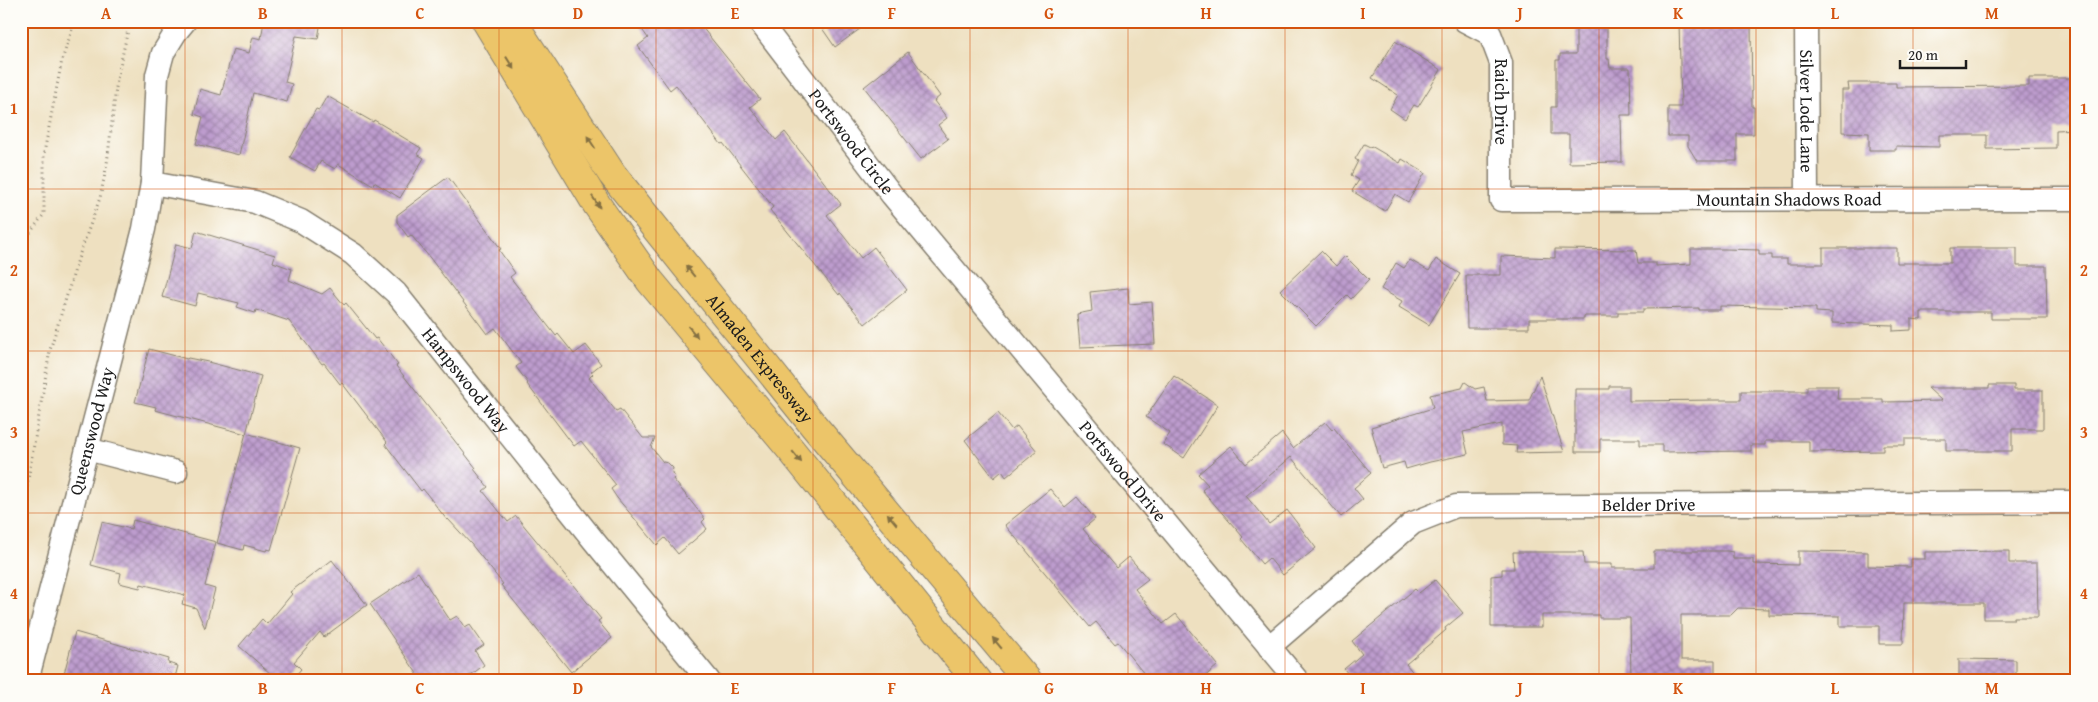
<svg xmlns="http://www.w3.org/2000/svg" width="2098" height="702" font-family="'Gentium Book Plus',serif">
<defs>
<pattern id="building-cross-hatch" width="8" height="8" patternUnits="userSpaceOnUse" patternTransform="scale(1.25)"><rect width="8" height="8" fill="#bd9cce"/><path d="M0 0l8 8M0 8l8-8" fill="none" stroke="#997ea6"/></pattern>
</defs>
<rect width="100%" height="100%" fill="#fdfcf7"/>
<filter id="ink" filterUnits="userSpaceOnUse"><feTurbulence type="fractalNoise" baseFrequency=".02" numOctaves="2"/><feDisplacementMap in="SourceGraphic" scale="10" xChannelSelector="R" yChannelSelector="G"/><feConvolveMatrix kernelMatrix="1 2 1 2 8 2 1 2 1" color-interpolation-filters="sRGB"/></filter>
<filter id="wash" filterUnits="userSpaceOnUse"><feTurbulence type="fractalNoise" baseFrequency=".0096" numOctaves="4" result="noise"/><feDisplacementMap in="SourceGraphic" scale="20" xChannelSelector="R" yChannelSelector="G"/><feGaussianBlur stdDeviation="1.12" result="paint"/><feColorMatrix in="noise" values="0 0 0 0 0 0 0 0 0 0 0 0 0 0 0 0 0 1.4 0 .05"/><feComposite in="paint" operator="in"/></filter>
<g filter="url(#wash)">
<rect width="100%" height="100%" fill="#eee0c0"/>
<g id="blocks">
<path fill="url(#building-cross-hatch)" d="M 264,21 L 321,21 L 318,39 L 296,36 L 285,82 L 292,84 L 287,102 L 253,93 L 239,155 L 196,144 L 203,117 L 194,114 L 200,89 L 221,95 L 233,49 L 249,53 L 253,37 L 261,39 Z
M 636,21 L 697,21 L 760,99 L 750,107 L 776,140 L 785,132 L 841,204 L 827,215 L 861,258 L 874,247 L 907,290 L 865,324 L 840,293 L 839,295 L 770,210 L 773,207 L 723,143 L 721,144 L 676,85 L 670,90 L 638,46 L 648,38 Z
M 817,21 L 871,21 L 835,47 Z
M 1576,21 L 1607,21 L 1607,59 L 1609,59 L 1610,68 L 1630,68 L 1631,115 L 1621,115 L 1622,162 L 1569,163 L 1569,134 L 1551,134 L 1551,107 L 1556,107 L 1556,60 L 1560,60 L 1560,54 L 1576,54 Z
M 1679,21 L 1751,21 L 1752,107 L 1754,107 L 1754,134 L 1737,134 L 1737,161 L 1697,161 L 1688,146 L 1688,136 L 1668,136 L 1668,107 L 1681,107 Z
M 1395,41 L 1441,70 L 1418,107 L 1414,105 L 1405,119 L 1390,109 L 1398,95 L 1372,78 Z
M 908,52 L 940,96 L 934,101 L 947,118 L 938,125 L 948,139 L 921,159 L 864,87 Z
M 2029,78 L 2077,78 L 2077,129 L 2056,130 L 2056,148 L 1987,149 L 1987,135 L 1939,135 L 1939,147 L 1896,146 L 1896,150 L 1869,150 L 1869,133 L 1842,132 L 1842,90 L 1849,90 L 1848,83 L 1896,83 L 1896,87 L 2029,86 Z
M 327,96 L 373,122 L 374,120 L 421,148 L 417,154 L 424,158 L 400,198 L 374,182 L 373,185 L 338,164 L 335,169 L 321,161 L 315,171 L 290,157 L 316,109 L 319,110 Z
M 1364,144 L 1370,147 L 1371,146 L 1400,163 L 1402,159 L 1425,173 L 1408,202 L 1395,194 L 1385,211 L 1352,191 L 1359,180 L 1351,175 L 1358,161 L 1355,159 Z
M 448,177 L 501,249 L 499,250 L 515,273 L 510,277 L 556,336 L 558,334 L 574,354 L 586,345 L 601,364 L 591,372 L 593,374 L 589,378 L 616,411 L 620,409 L 643,438 L 655,438 L 651,447 L 663,462 L 668,463 L 673,468 L 672,473 L 675,477 L 673,479 L 705,519 L 702,522 L 707,529 L 678,554 L 665,538 L 657,545 L 617,498 L 611,489 L 616,485 L 581,441 L 574,446 L 527,384 L 528,383 L 516,367 L 521,363 L 495,328 L 487,334 L 430,258 L 411,235 L 408,237 L 397,222 L 397,215 Z
M 196,231 L 275,255 L 273,262 L 292,269 L 289,280 L 322,294 L 330,288 L 344,305 L 346,303 L 375,339 L 377,338 L 398,365 L 396,366 L 476,468 L 474,469 L 488,487 L 483,491 L 508,522 L 516,516 L 601,619 L 598,621 L 612,638 L 571,672 L 501,585 L 503,584 L 471,544 L 448,519 L 447,520 L 423,489 L 421,491 L 385,444 L 387,442 L 342,383 L 340,384 L 324,363 L 322,364 L 289,321 L 256,310 L 255,313 L 237,307 L 239,303 L 198,293 L 195,306 L 162,297 L 176,244 L 192,248 Z
M 1823,248 L 1897,248 L 1897,263 L 1950,263 L 1950,248 L 2017,248 L 2017,266 L 2046,266 L 2047,319 L 1991,319 L 1991,312 L 1921,312 L 1921,320 L 1911,319 L 1911,330 L 1893,331 L 1893,325 L 1832,323 L 1832,313 L 1816,312 L 1816,308 L 1720,306 L 1720,310 L 1699,310 L 1699,308 L 1643,309 L 1643,312 L 1618,312 L 1618,316 L 1584,316 L 1584,319 L 1529,319 L 1529,328 L 1467,328 L 1466,275 L 1501,275 L 1501,256 L 1555,258 L 1555,249 L 1636,250 L 1638,263 L 1656,263 L 1656,266 L 1691,264 L 1691,249 L 1725,249 L 1759,250 L 1759,255 L 1772,255 L 1772,259 L 1787,259 L 1787,264 L 1823,264 Z
M 1321,251 L 1336,266 L 1345,256 L 1369,280 L 1351,299 L 1347,295 L 1316,326 L 1280,290 Z
M 1436,259 L 1460,274 L 1429,325 L 1399,307 L 1402,301 L 1381,289 L 1396,263 L 1404,268 L 1410,260 L 1429,271 Z
M 1128,288 L 1129,304 L 1152,302 L 1155,344 L 1080,347 L 1077,314 L 1092,311 L 1090,292 Z
M 149,349 L 187,359 L 188,358 L 208,362 L 261,376 L 246,434 L 155,410 L 156,407 L 135,402 Z
M 1174,376 L 1218,405 L 1184,458 L 1163,444 L 1170,433 L 1146,417 Z
M 1540,376 L 1564,452 L 1516,453 L 1517,446 L 1502,445 L 1502,424 L 1463,432 L 1468,454 L 1430,462 L 1406,469 L 1404,462 L 1382,468 L 1371,427 L 1433,408 L 1430,395 L 1462,388 L 1465,382 L 1475,389 L 1484,387 L 1487,401 L 1529,400 Z
M 1989,385 L 2014,385 L 2014,390 L 2043,390 L 2043,429 L 2012,429 L 2012,451 L 1946,451 L 1946,439 L 1905,439 L 1905,445 L 1883,445 L 1883,451 L 1809,452 L 1809,441 L 1765,441 L 1765,445 L 1751,445 L 1751,451 L 1662,452 L 1662,445 L 1640,445 L 1640,439 L 1600,439 L 1600,452 L 1575,452 L 1575,389 L 1609,389 L 1609,386 L 1629,386 L 1629,401 L 1717,400 L 1741,400 L 1741,391 L 1807,391 L 1807,386 L 1838,386 L 1837,399 L 1883,399 L 1883,402 L 1942,401 L 1928,388 L 1989,388 Z
M 998,413 L 1012,430 L 1017,426 L 1037,451 L 1006,477 L 1002,471 L 994,478 L 965,440 Z
M 1325,422 L 1332,430 L 1334,428 L 1371,473 L 1354,488 L 1363,499 L 1341,517 L 1291,457 L 1246,496 L 1269,524 L 1287,510 L 1316,548 L 1283,575 L 1269,558 L 1262,564 L 1241,539 L 1243,537 L 1202,490 L 1208,485 L 1198,474 L 1231,446 L 1246,464 L 1282,433 L 1293,448 Z
M 246,433 L 300,448 L 271,550 L 267,549 L 266,551 L 244,545 L 243,550 L 217,543 Z
M 1050,489 L 1065,507 L 1077,497 L 1095,519 L 1083,529 L 1116,568 L 1129,557 L 1148,579 L 1135,589 L 1163,624 L 1176,614 L 1218,665 L 1200,681 L 1150,681 L 1118,642 L 1115,644 L 1096,622 L 1090,627 L 1005,525 Z
M 133,520 L 216,542 L 205,586 L 215,589 L 205,628 L 196,608 L 182,604 L 185,595 L 141,584 L 140,588 L 119,583 L 121,573 L 91,565 L 102,522 L 131,529 Z
M 1654,551 L 1727,551 L 1733,552 L 1733,559 L 1753,559 L 1753,564 L 1798,565 L 1798,551 L 1868,552 L 1868,566 L 1911,567 L 1911,559 L 1925,559 L 1925,552 L 2009,551 L 2009,563 L 2037,563 L 2038,617 L 2014,617 L 2014,619 L 1984,619 L 1984,603 L 1904,603 L 1903,644 L 1879,644 L 1879,626 L 1840,626 L 1840,616 L 1769,615 L 1769,609 L 1738,608 L 1731,615 L 1681,615 L 1681,660 L 1715,660 L 1715,681 L 1631,681 L 1630,618 L 1599,618 L 1599,615 L 1542,615 L 1542,627 L 1491,627 L 1491,576 L 1502,575 L 1502,569 L 1514,569 L 1513,552 L 1583,552 L 1584,564 L 1612,564 L 1612,568 L 1654,568 Z
M 332,560 L 367,605 L 324,637 L 320,632 L 294,662 L 301,669 L 291,681 L 279,681 L 239,646 L 262,619 L 267,624 L 292,594 L 290,592 Z
M 418,572 L 450,620 L 457,616 L 465,628 L 470,625 L 484,645 L 475,651 L 484,665 L 463,681 L 422,681 L 370,604 Z
M 1435,580 L 1463,613 L 1445,628 L 1446,630 L 1406,664 L 1420,681 L 1354,681 L 1344,669 L 1362,654 L 1352,641 L 1415,589 L 1419,593 Z
M 75,632 L 169,659 L 168,663 L 178,666 L 174,681 L 62,681 Z
M 1959,659 L 2016,660 L 2016,681 L 1959,681 Z"/>
</g>
</g>
<g filter="url(#ink)">
<use href="#blocks" fill-opacity="0" stroke="#857e6e" stroke-width="1"/>
<g fill="none" stroke-linecap="round" stroke-linejoin="round">
<defs>
<g id="minor">
<path id="s1" d="M 759,21 L 892,195 L 1298,681"/>
<path id="s2" d="M 1465,21 L 1490,34 L 1501,63 L 1501,200 L 2077,199"/>
<path id="s3" d="M 1806,21 L 1807,200"/>
<path id="s4" d="M 152,183 L 255,202 L 301,221 L 353,254 L 396,293 L 594,541 L 709,681"/>
<path d="M 87,449 L 176,472"/>
<path id="s5" d="M 1269,647 L 1413,523 L 1456,506 L 2077,502"/>
<path id="s6" d="M 27,681 L 144,229 L 152,183 L 157,75 L 163,53 L 176,32 L 185,21"/>
</g>
<g id="primary">
<path d="M 486,21 L 597,205 L 650,281 L 791,450 L 977,681"/>
<path id="s7" d="M 512,21 L 612,174 L 814,426 L 1028,681"/>
</g>
</defs>
<use href="#minor" stroke="#857e6e" stroke-width="25"/>
<use href="#primary" stroke="#857e6e" stroke-width="30"/>
<path stroke="#857e6e" stroke-width="3" stroke-dasharray="1 4" stroke-linecap="butt" d="M 21,245 L 44,214 L 44,153 L 62,60 L 75,21
M 21,521 L 50,350 L 79,256 L 100,198 L 107,164 L 117,79 L 130,21"/>
<use href="#minor" stroke="#fff" stroke-width="22"/>
<use href="#primary" stroke="#ecc569" stroke-width="28"/>
</g>
<defs><path id="oneway-solid" d="M-6-.8H1V-3.2L6.5 0L1 3.2V.8H-6Z" transform="scale(1.25)"/></defs>
<g fill="#847042">
<use href="#oneway-solid" transform="translate(510 63) rotate(58)"/>
<use href="#oneway-solid" transform="translate(591 142) rotate(-123)"/>
<use href="#oneway-solid" transform="translate(596 202) rotate(57)"/>
<use href="#oneway-solid" transform="translate(690 271) rotate(-129)"/>
<use href="#oneway-solid" transform="translate(693 332) rotate(50)"/>
<use href="#oneway-solid" transform="translate(797 457) rotate(51)"/>
<use href="#oneway-solid" transform="translate(892 519) rotate(-130)"/>
<use href="#oneway-solid" transform="translate(997 643) rotate(-130)"/>
</g>
</g>
<path fill="none" stroke="#d4530e" stroke-width="1" stroke-opacity="0.55" d="M 185,21 L 185,681M 342,21 L 342,681M 499,21 L 499,681M 656,21 L 656,681M 813,21 L 813,681M 970,21 L 970,681M 1128,21 L 1128,681M 1285,21 L 1285,681M 1442,21 L 1442,681M 1599,21 L 1599,681M 1756,21 L 1756,681M 1913,21 L 1913,681M 21,189 L 2077,189M 21,351 L 2077,351M 21,513 L 2077,513"/>
<g text-anchor="middle" stroke-width="5" stroke-linejoin="round" paint-order="stroke">
<g font-size="18" fill="#1c1c1c" stroke="#fdfcf7">
<text dy="6" stroke="none"><textPath href="#s2" startOffset="98">Raich Drive</textPath></text>
<text dy="6" stroke="none"><textPath href="#s3" startOffset="90">Silver Lode Lane</textPath></text>
<text dy="6" stroke="none"><textPath href="#s1" startOffset="152">Portswood Circle</textPath></text>
<text dy="6" stroke="none"><textPath href="#s2" startOffset="484">Mountain Shadows Road</textPath></text>
<text dy="6" stroke="none"><textPath href="#s7" startOffset="419">Almaden Expressway</textPath></text>
<text dy="6" stroke="none"><textPath href="#s4" startOffset="386">Hampswood Way</textPath></text>
<text dy="6" stroke="none"><textPath href="#s6" startOffset="258">Queenswood Way</textPath></text>
<text dy="6" stroke="none"><textPath href="#s1" startOffset="579">Portswood Drive</textPath></text>
<text dy="6" stroke="none"><textPath href="#s5" startOffset="429">Belder Drive</textPath></text>
</g>
</g>
<rect width="2098" height="702" fill="none" stroke="#fdfcf7" stroke-width="55"/>
<path d="M1900 60v8h66v-8" fill="none" stroke="#1c1c1c" stroke-width="2.5"/>
<text x="1908" y="60" font-size="15" fill="#1c1c1c" stroke="#fdfcf7" stroke-width="4" paint-order="stroke">20 m</text>
<rect x="28" y="28" width="2042" height="646" fill="none" stroke="#d4530e" stroke-width="2"/>
<g font-size="16" text-anchor="middle" font-weight="bold" fill="#d4530e">
<text x="106" y="19">A</text>
<text x="263" y="19">B</text>
<text x="420" y="19">C</text>
<text x="578" y="19">D</text>
<text x="735" y="19">E</text>
<text x="892" y="19">F</text>
<text x="1049" y="19">G</text>
<text x="1206" y="19">H</text>
<text x="1363" y="19">I</text>
<text x="1520" y="19">J</text>
<text x="1678" y="19">K</text>
<text x="1835" y="19">L</text>
<text x="1992" y="19">M</text>
<text x="14" y="114">1</text>
<text x="2084" y="114">1</text>
<text x="14" y="276">2</text>
<text x="2084" y="276">2</text>
<text x="14" y="438">3</text>
<text x="2084" y="438">3</text>
<text x="14" y="599">4</text>
<text x="2084" y="599">4</text>
<text x="106" y="694">A</text>
<text x="263" y="694">B</text>
<text x="420" y="694">C</text>
<text x="578" y="694">D</text>
<text x="735" y="694">E</text>
<text x="892" y="694">F</text>
<text x="1049" y="694">G</text>
<text x="1206" y="694">H</text>
<text x="1363" y="694">I</text>
<text x="1520" y="694">J</text>
<text x="1678" y="694">K</text>
<text x="1835" y="694">L</text>
<text x="1992" y="694">M</text>
</g>
</svg>
